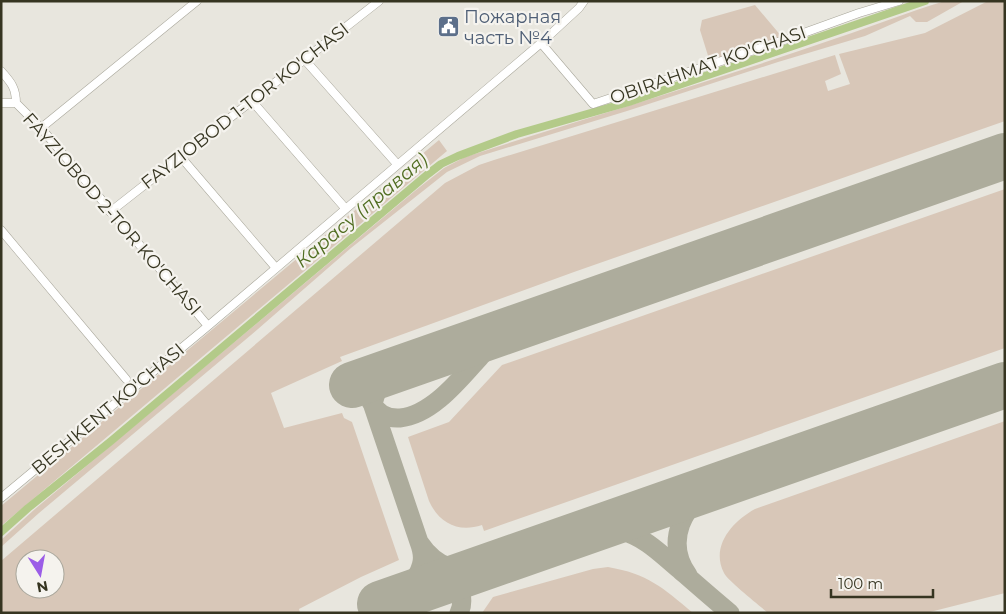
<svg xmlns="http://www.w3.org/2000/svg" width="1006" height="614" font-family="Montserrat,sans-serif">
<rect width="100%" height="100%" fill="#e8e6de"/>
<path fill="#d8c7b8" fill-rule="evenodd" d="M 945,1 L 964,1 L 927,22 L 916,22 L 910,16 L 865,36 L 778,62 L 627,111 L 480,156 L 447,172 L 351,248 L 251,335 L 39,513 L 1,547 L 1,540 L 35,509 L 416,190 L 444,168 L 465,157 C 589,117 714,81 837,38 C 873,26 908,12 945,1 Z
M 988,1 L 1005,1 L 1005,121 L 574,272 L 340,357 L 342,361 L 271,393 L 284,428 L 342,413 L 344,418 L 352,422 L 399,560 L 361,577 L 299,609 L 300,613 L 1,613 L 1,561 L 445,183 L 479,165 L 494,160 L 835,55 L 841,74 L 825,81 L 828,91 L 850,84 L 839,54 L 925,33 ZM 25,559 L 55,559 L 55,589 L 25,589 Z
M 755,5 L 782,37 L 710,62 L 700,30 L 702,20 Z
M 439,140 L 447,151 L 1,526 L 1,506 Z
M 1005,189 L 1005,348 L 484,531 L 482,525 C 458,533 439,523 429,501 L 408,437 L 449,422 L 502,365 Z
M 1005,421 L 1005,593 L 926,613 L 768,613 C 759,605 728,581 724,573 C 710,546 733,521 755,509 Z
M 608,567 C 648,574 662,587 693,613 L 482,613 L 493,597 L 593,569 Z"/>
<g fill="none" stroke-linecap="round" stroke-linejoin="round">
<path stroke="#b3ca89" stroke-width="8" d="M 1,532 L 28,508 L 111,441 L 428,174 L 441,164 L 458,156 L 517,134 L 629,102 L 925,1"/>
<path stroke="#adac9c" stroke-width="19" d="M 380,366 L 393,361 L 419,361
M 395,370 C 383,379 375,390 373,406 L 419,542 C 422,550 424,558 421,566 C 417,583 397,593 401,613
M 371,402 C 377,413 387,419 400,418 C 432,415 460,379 480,357 C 486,350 492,342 499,337 C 503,333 507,331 512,329
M 580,534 C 594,530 608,527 622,531 C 645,537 662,555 680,570 C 696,584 713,599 730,613
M 419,542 C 438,570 459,574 491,565
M 444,565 C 456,576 467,597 459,613
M 688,575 C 664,541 683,504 716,486"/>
<path stroke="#adac9c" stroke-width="46" d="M 352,385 L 1005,156
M 380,604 L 1005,385"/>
<defs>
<path id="minor" d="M 541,43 L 593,104 L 787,39 L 859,13 L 899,1
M 304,59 L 397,164
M 1,71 C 11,82 16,88 16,103
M 251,100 L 345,208
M 1,103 L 16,103
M 16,103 L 41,128 L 208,326
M 41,128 L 197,1
M 180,156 L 276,268
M 110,212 L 379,1
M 1,230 L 126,379
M 1,498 L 208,326 L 541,43 L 579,8 L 584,1"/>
</defs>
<use href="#minor" stroke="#a8a69a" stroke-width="9"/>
<use href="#minor" stroke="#fff" stroke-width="8"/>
</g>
<defs>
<symbol id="civic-square" viewBox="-11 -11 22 22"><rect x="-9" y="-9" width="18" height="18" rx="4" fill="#5c6f8a" stroke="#f5f3ee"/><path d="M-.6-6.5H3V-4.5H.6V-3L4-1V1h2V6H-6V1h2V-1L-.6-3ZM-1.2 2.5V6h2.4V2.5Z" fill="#fff"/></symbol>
</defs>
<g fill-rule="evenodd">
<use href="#civic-square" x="436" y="14" width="25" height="25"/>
</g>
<g text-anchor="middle" stroke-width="4.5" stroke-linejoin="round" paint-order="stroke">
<g font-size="18" fill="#4e5e75" stroke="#f5f3ee" text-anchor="start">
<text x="464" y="23">Пожарная<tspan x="464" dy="21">часть №4</tspan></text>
</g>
<g font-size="18" fill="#363521" stroke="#f5f3ee">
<text transform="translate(708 65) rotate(-19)" y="6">OBIRAHMAT KO'CHASI</text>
<text transform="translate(245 106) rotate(-38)" y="6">FAYZIOBOD 1-TOR KO'CHASI</text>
<text transform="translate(112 214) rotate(49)" y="6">FAYZIOBOD 2-TOR KO'CHASI</text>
<text transform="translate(108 409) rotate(-40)" y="6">BESHKENT KO'CHASI</text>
</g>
<g font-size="19" font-style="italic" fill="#506d20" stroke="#f5f3ee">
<text transform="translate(361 210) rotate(-40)" y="7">Карасу (правая)</text>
</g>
</g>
<rect width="1006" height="614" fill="none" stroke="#363521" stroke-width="5"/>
<g transform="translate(40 574) rotate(169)"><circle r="24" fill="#f5f3ee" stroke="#a9a79c"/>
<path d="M0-4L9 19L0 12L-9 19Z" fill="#9b5de7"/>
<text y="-8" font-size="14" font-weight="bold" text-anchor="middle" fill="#363521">N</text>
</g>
<path d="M831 589v8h102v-8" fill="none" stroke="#363521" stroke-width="2.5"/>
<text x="838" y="589" font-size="15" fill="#363521" stroke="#f5f3ee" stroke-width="4" paint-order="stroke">100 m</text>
</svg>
